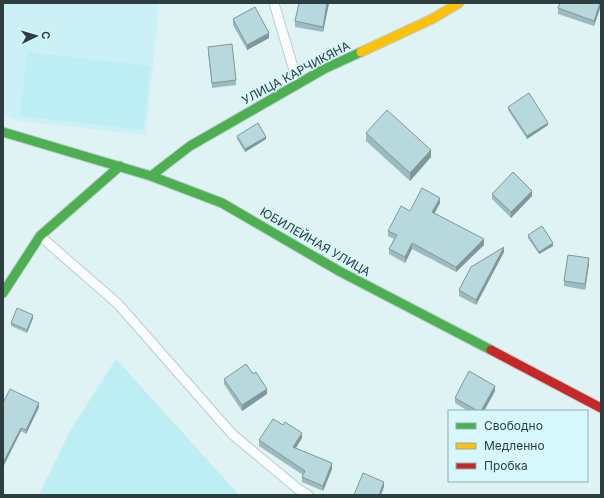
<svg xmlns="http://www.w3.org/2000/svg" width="604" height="498" font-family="Inter,sans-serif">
<rect width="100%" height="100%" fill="#dff2f4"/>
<path fill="#cbf1f7" d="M 3,3 L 159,3 L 146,135 L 20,121 L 3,115 Z"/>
<path fill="#bceef4" d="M 27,52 L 151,66 L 143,130 L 20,116 Z
M 116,359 L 239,495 L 39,495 L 70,431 Z"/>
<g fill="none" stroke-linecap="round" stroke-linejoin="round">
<defs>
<path id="lane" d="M 274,3 L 298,84
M 40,236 L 118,304 L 232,434 L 298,489 L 308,495"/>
<path id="fast" d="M 3,132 L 151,176 L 222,203 L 339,271 L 491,350
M 151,176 L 190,146 L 324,69 L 361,52
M 3,293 L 40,236 L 120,166"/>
<path id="slow" d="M 361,52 L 432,19 L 459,3"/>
<path id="jam" d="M 491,350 L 601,408"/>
</defs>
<use href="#lane" stroke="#bcccce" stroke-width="11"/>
<use href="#fast" stroke="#bcccce" stroke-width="11"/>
<use href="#slow" stroke="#bcccce" stroke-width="11"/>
<use href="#jam" stroke="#bcccce" stroke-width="11"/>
<use href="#lane" stroke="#fafdfd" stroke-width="9"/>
<use href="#fast" stroke="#4caf50" stroke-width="9"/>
<use href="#slow" stroke="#ffc107" stroke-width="9"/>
<use href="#jam" stroke="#c62828" stroke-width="9"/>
</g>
<path fill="#9dbbbe" d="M 299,3 L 329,3 L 323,32 L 295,27 L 295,21 Z
M 373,3 L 397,3 L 374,4 Z
M 601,3 L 594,26 L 558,14 L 558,8 Z
M 233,19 L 269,38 L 247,50 L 233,25 Z
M 208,47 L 236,80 L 236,85 L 212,88 L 208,52 Z
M 508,107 L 548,125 L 527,139 L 508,110 Z
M 366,133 L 431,157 L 410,181 L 366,141 Z
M 237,136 L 266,139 L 245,152 L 237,139 Z
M 492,194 L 532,196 L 511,218 L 492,199 Z
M 440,203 L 435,213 L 484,245 L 456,272 L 412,249 L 405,263 L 389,254 L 389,249 L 394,239 L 388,236 L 388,231 L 410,211 Z
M 528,235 L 553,246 L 539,254 L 528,238 Z
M 504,252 L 476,305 L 459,296 L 459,290 Z
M 589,264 L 585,290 L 564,286 L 564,281 Z
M 33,318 L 27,333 L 11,326 L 11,323 Z
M 224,379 L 267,394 L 242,411 L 224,384 Z
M 495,391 L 484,411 L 468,411 L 455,403 L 455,398 Z
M 3,403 L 39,407 L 26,434 L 21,431 L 4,465 L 3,464 Z
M 302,438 L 296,448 L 332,469 L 323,491 L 302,482 L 302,477 L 303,475 L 259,446 L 259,440 Z"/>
<path fill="#80989b" d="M 327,3 L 329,3 L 323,32 L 323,27 Z
M 600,3 L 601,3 L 601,6 L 594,26 L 594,21 Z
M 269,33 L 269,38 L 247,50 L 247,45 Z
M 548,123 L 548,125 L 527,139 L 527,136 Z
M 266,137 L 266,139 L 245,152 L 245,149 Z
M 431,150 L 431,157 L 410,181 L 410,173 Z
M 532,191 L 532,196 L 511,218 L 511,212 Z
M 440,198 L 440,203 L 432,217 L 432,212 Z
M 484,239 L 484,245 L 456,272 L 456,267 Z
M 412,243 L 412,249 L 405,263 L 405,257 Z
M 553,243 L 553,246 L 539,254 L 539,252 Z
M 504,247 L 504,252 L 476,305 L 476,300 Z
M 589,258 L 589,264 L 585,290 L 585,284 Z
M 33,315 L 33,318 L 27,333 L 27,330 Z
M 495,386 L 495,391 L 484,411 L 481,411 Z
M 267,389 L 267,394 L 242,411 L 242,405 Z
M 39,403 L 39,407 L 26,434 L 26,430 Z
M 21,428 L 21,431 L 4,465 L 4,461 Z
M 302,433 L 302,438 L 293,452 L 293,447 Z
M 332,463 L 332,469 L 323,491 L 323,486 Z
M 384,482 L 384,487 L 381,495 L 379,495 Z"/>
<path fill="#b7d9dd" stroke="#80989b" d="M 299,3 L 327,3 L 323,27 L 295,21 Z
M 560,3 L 600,3 L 594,21 L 558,8 Z
M 255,7 L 269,33 L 247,45 L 233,19 Z
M 232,44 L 236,80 L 212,83 L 208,47 Z
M 529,93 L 548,123 L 527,136 L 508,107 Z
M 387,110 L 431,150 L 410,173 L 366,133 Z
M 258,123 L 266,137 L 245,149 L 237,136 Z
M 513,172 L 532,191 L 511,212 L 492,194 Z
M 422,188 L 440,198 L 432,212 L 484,239 L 456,267 L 412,243 L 405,257 L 389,249 L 397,235 L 388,231 L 401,206 L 410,211 Z
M 542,226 L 553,243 L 539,252 L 528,235 Z
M 504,247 L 476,300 L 459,290 L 471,267 Z
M 568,255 L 589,258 L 585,284 L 564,281 Z
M 17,308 L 33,315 L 27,330 L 11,323 Z
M 246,364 L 253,374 L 256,372 L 267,389 L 242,405 L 224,379 Z
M 469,371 L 495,386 L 481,411 L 478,411 L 455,398 Z
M 10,389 L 39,403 L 26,430 L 21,428 L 4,461 L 3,461 L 3,403 Z
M 273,419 L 283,425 L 285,422 L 302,433 L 293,447 L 332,463 L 323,486 L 302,477 L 305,471 L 259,440 Z
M 363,473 L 384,482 L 379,495 L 354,495 Z"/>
<g text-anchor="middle" stroke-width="3" stroke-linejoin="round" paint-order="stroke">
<g font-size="12" fill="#2c3e40" stroke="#d6f8fd">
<text transform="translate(296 73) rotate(-28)" y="4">УЛИЦА КАРЧИКЯНА</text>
<text transform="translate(315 242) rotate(30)" y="4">ЮБИЛЕЙНАЯ УЛИЦА</text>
</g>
</g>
<rect width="604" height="498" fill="none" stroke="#2c3e40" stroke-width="8"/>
<rect x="448" y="410" width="140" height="72" fill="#d6f8fd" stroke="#92aeb1"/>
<rect x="456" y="423" width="20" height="6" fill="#4caf50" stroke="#92aeb1"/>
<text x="484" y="430" font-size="12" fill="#2c3e40">Свободно</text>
<rect x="456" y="443" width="20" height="6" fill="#ffc107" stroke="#92aeb1"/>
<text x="484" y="450" font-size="12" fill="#2c3e40">Медленно</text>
<rect x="456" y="463" width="20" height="6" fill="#c62828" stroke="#92aeb1"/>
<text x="484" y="470" font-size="12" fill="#2c3e40">Пробка</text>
<g transform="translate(36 36) rotate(85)" stroke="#d6f8fd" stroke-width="3" paint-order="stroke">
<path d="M0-3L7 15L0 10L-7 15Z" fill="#2c3e40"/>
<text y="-6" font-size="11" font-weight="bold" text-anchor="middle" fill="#2c3e40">С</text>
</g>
</svg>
